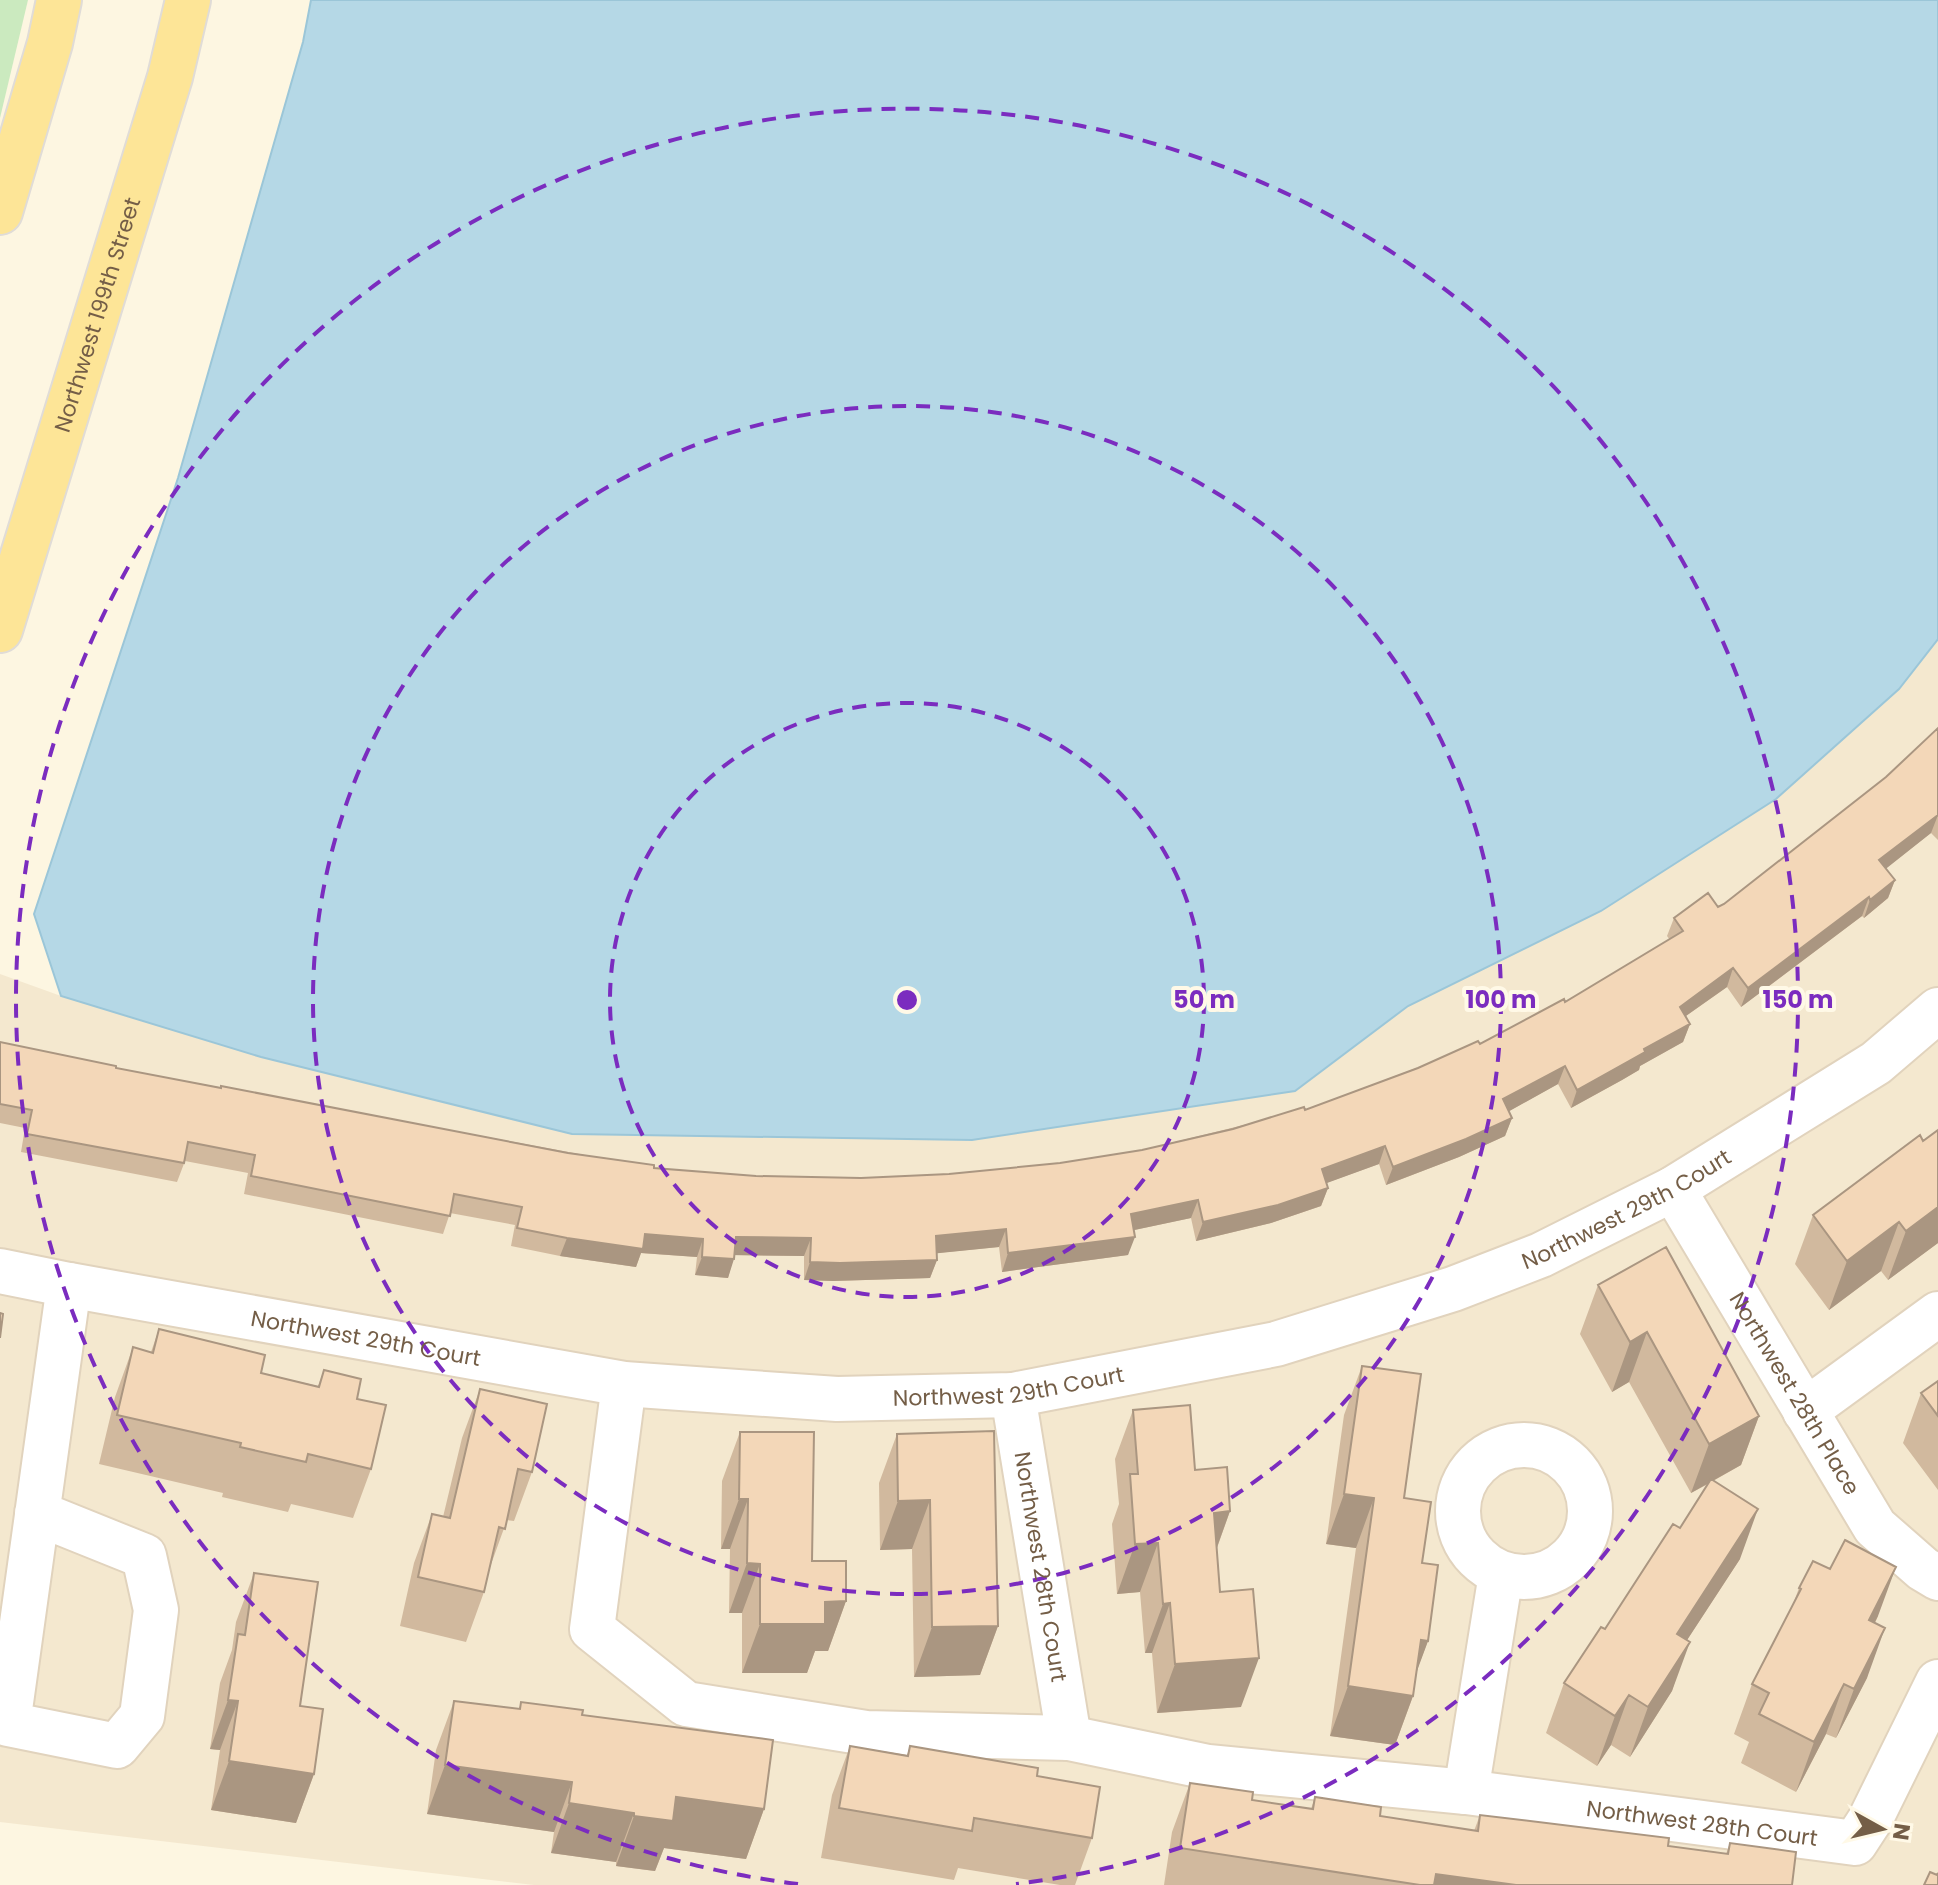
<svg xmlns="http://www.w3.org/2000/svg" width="1938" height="1885" font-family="Poppins,sans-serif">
<rect width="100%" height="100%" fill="#fdf6e1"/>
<path fill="#f4e8cf" d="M 1938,639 L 1938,1885 L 534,1885 L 0,1822 L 0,974 L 61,996 L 1292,1091 L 1408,1006 L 1601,911 L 1776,799 L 1899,689 Z"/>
<path fill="#cbeabf" d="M 0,0 L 28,0 L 0,118 Z"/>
<path fill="#b5d8e6" stroke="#9bc6d8" stroke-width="2" d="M 311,0 L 1938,0 L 1938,639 L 1899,689 L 1776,799 L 1601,911 L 1408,1006 L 1295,1091 L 972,1140 L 572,1134 L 261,1057 L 61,996 L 34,914 L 178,478 L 303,42 Z"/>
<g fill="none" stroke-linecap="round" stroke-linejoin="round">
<defs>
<g id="minor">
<path id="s1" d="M 1673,1189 L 1875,1527 L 1923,1569 L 1938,1578"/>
<path id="s2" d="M 624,1384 L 592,1629 L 686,1704 L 866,1733 L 1069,1738 L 1208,1767 L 1466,1792 L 1855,1843 L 1870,1820 L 1938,1682"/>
<path id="s3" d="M 1013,1395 L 1069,1738"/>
<path d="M 1805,1411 L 1938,1314"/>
<circle cx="1524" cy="1511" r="66"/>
<path d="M 37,1513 L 144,1556 L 156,1610 L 142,1716 L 117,1746 L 8,1724 L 69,1285"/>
<path d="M 1466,1792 L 1501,1574"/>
</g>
<g id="tertiary">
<path id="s4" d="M 0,1271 L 69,1285 L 624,1384 L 837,1399 L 1013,1395 L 1276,1344 L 1453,1289 L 1541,1255 L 1673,1189 L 1876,1063 L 1938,1010"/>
</g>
<g id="primary">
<path d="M 0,212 L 50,43 L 59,0"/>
<path id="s5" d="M 0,630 L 170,77 L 188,0"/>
</g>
</defs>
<use href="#minor" stroke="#e1d3bd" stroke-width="48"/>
<use href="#tertiary" stroke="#e1d3bd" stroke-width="48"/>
<use href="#primary" stroke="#e0dcd7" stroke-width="48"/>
<use href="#minor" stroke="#fff" stroke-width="44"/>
<use href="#tertiary" stroke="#fff" stroke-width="44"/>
<use href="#primary" stroke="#fde597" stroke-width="44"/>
</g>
<path fill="#d1b99e" d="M 1938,728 L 1938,840 L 1931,833 L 1886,868 L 1895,880 L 1888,898 L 1864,918 L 1862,916 L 1741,1007 L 1727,987 L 1686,1016 L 1690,1024 L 1683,1042 L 1640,1066 L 1639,1070 L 1622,1080 L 1571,1108 L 1558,1084 L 1509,1111 L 1512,1118 L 1505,1136 L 1459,1157 L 1386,1185 L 1379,1164 L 1326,1183 L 1328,1188 L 1321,1206 L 1271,1223 L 1196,1241 L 1191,1218 L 1134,1230 L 1128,1255 L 1002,1272 L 999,1247 L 937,1253 L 937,1260 L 930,1278 L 833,1281 L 804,1280 L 804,1256 L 734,1255 L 728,1278 L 695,1275 L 697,1257 L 641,1253 L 636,1267 L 560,1256 L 511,1246 L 515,1225 L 450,1213 L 443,1234 L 244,1194 L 248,1173 L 185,1161 L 177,1182 L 21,1152 L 25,1128 L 0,1123 L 0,1042 L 116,1068 L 654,1168 L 756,1176 L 861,1178 L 949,1174 L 1060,1163 L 1142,1150 L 1305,1110 L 1480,1044 L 1565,1002 L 1670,940 L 1667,936 L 1674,918 L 1724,904 L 1886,777 Z
M 1920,1135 L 1938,1243 L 1888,1280 L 1881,1271 L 1829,1310 L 1795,1264 L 1813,1215 Z
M 1598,1285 L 1759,1416 L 1741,1465 L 1713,1481 L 1740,1559 L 1687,1640 L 1672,1691 L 1630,1757 L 1611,1745 L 1597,1766 L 1546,1733 L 1564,1683 L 1680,1528 L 1708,1484 L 1691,1493 L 1629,1382 L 1612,1392 L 1580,1334 Z
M 159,1329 L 261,1373 L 318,1386 L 324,1370 L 357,1399 L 371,1469 L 353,1518 L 291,1504 L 288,1512 L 222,1497 L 223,1493 L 99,1464 L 115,1397 L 133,1347 L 151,1352 Z
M 1362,1366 L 1404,1498 L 1422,1563 L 1428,1641 L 1416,1672 L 1413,1696 L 1395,1745 L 1330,1736 L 1356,1548 L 1326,1544 L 1344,1415 Z
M 1938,1381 L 1938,1490 L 1903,1443 L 1921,1393 Z
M 480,1389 L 532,1472 L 514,1521 L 507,1520 L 489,1570 L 484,1592 L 466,1642 L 400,1626 L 414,1563 L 432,1514 L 443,1517 L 462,1438 Z
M 1133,1410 L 1195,1470 L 1230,1511 L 1217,1548 L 1220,1592 L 1241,1707 L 1157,1713 L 1152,1653 L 1145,1653 L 1140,1592 L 1117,1594 L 1112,1524 L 1119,1504 L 1115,1459 Z
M 740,1432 L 812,1561 L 846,1601 L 828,1651 L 815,1651 L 807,1673 L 742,1673 L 742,1613 L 729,1613 L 730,1549 L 721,1549 L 722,1481 Z
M 897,1434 L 998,1626 L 980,1675 L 914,1677 L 912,1549 L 880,1550 L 879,1483 Z
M 254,1573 L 300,1706 L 314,1774 L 296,1823 L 211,1810 L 220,1750 L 210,1749 L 220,1683 L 232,1650 L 236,1622 Z
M 1799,1588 L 1878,1616 L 1875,1623 L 1867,1678 L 1836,1738 L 1826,1734 L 1796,1792 L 1741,1763 L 1749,1742 L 1734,1734 L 1752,1684 L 1792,1607 Z
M 454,1701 L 519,1709 L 521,1702 L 582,1715 L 764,1809 L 746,1859 L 664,1848 L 655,1871 L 616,1866 L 616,1862 L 551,1853 L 554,1832 L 427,1814 L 436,1750 Z
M 850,1746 L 907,1755 L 910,1746 L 1037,1776 L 1092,1838 L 1075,1885 L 1060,1885 L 958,1868 L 954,1880 L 821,1858 L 832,1795 Z
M 1190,1783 L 1252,1800 L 1311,1809 L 1315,1797 L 1380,1816 L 1474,1831 L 1480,1815 L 1668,1846 L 1726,1854 L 1730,1843 L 1792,1885 L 1164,1885 L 1172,1832 Z"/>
<path fill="#aa9681" d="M 1938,815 L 1931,833 L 1873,879 L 1879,860 Z
M 1895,880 L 1888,898 L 1864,918 L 1870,900 Z
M 1869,897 L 1862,916 L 1741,1007 L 1748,988 Z
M 1733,968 L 1727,987 L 1673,1025 L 1680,1007 Z
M 1690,1024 L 1683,1042 L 1640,1066 L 1639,1070 L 1622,1080 L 1571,1108 L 1577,1090 L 1644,1049 Z
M 1565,1066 L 1558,1084 L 1497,1118 L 1503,1099 Z
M 1512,1118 L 1505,1136 L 1459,1157 L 1386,1185 L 1393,1167 Z
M 1385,1146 L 1379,1164 L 1316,1187 L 1322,1169 Z
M 1328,1188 L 1321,1206 L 1271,1223 L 1196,1241 L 1203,1222 Z
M 1198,1200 L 1191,1218 L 1125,1232 L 1131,1214 Z
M 1938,1207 L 1938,1243 L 1888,1280 L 1906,1231 Z
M 1899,1222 L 1881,1271 L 1829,1310 L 1847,1261 Z
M 1006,1229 L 999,1247 L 930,1254 L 936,1236 Z
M 645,1234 L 703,1239 L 697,1257 L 641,1253 L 636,1267 L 560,1256 L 567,1238 Z
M 736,1237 L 811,1238 L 804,1256 L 729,1255 Z
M 1135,1237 L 1128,1255 L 1002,1272 L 1008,1253 Z
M 702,1257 L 734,1259 L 728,1278 L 695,1275 Z
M 937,1260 L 930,1278 L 833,1281 L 804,1280 L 810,1262 Z
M 1647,1332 L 1629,1382 L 1612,1392 L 1630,1342 Z
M 1759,1416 L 1741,1465 L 1691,1493 L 1709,1444 Z
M 1344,1494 L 1374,1498 L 1356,1548 L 1326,1544 Z
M 739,1499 L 748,1499 L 730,1549 L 721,1549 Z
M 930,1500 L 912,1549 L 880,1550 L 898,1501 Z
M 1758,1509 L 1740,1559 L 1659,1683 L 1677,1634 Z
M 1230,1511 L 1212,1561 L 1214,1513 Z
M 1158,1543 L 1140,1592 L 1117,1594 L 1135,1544 Z
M 747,1563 L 760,1564 L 742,1613 L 729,1613 Z
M 1896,1567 L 1878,1616 L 1851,1669 L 1869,1620 Z
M 846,1601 L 828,1651 L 815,1651 L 807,1673 L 742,1673 L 760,1624 L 825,1602 Z
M 1170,1603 L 1152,1653 L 1145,1653 L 1163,1604 Z
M 998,1626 L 980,1675 L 914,1677 L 932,1627 Z
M 1885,1628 L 1867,1678 L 1836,1738 L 1854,1689 Z
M 1421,1640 L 1428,1641 L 1410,1690 Z
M 1690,1642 L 1672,1691 L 1630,1757 L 1648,1707 Z
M 1259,1658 L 1241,1707 L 1157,1713 L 1175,1664 Z
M 1844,1684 L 1826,1734 L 1796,1792 L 1814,1742 Z
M 1348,1686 L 1413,1696 L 1395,1745 L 1330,1736 Z
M 1629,1695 L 1611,1745 L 1597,1766 L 1615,1716 Z
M 228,1700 L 238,1701 L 220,1750 L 210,1749 Z
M 229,1761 L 314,1774 L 296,1823 L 211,1810 Z
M 445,1765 L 572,1782 L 554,1832 L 427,1814 Z
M 676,1797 L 764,1809 L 746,1859 L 664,1848 L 655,1871 L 616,1866 L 634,1816 Z
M 569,1803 L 634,1813 L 616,1862 L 551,1853 Z
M 1436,1874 L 1516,1885 L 1432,1885 Z"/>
<path fill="#f3d7b8" stroke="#aa9681" stroke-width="2" d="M 1938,728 L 1938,815 L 1879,860 L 1895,880 L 1870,900 L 1869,897 L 1748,988 L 1733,968 L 1680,1007 L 1690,1024 L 1644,1049 L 1645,1052 L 1629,1061 L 1577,1090 L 1565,1066 L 1503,1099 L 1512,1118 L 1466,1139 L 1393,1167 L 1385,1146 L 1322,1169 L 1328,1188 L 1278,1205 L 1203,1222 L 1198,1200 L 1131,1214 L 1135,1237 L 1008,1253 L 1006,1229 L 936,1236 L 937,1260 L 840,1263 L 810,1262 L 811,1238 L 736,1237 L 734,1259 L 702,1257 L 703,1239 L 645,1234 L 643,1249 L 567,1238 L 517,1228 L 522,1207 L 454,1194 L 450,1216 L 251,1176 L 255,1155 L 188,1142 L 184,1163 L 27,1134 L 32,1110 L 0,1104 L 0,1042 L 116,1066 L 116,1068 L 221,1088 L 221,1086 L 568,1153 L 654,1165 L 654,1168 L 756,1176 L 861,1178 L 949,1174 L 1060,1163 L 1142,1150 L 1233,1129 L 1304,1107 L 1305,1110 L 1418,1068 L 1478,1041 L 1480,1044 L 1564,999 L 1565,1002 L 1683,931 L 1674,918 L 1708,893 L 1718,907 L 1724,904 L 1886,777 Z
M 1938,1130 L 1938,1207 L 1906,1231 L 1899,1222 L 1847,1261 L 1813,1215 L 1920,1135 L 1923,1141 Z
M 1666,1247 L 1759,1416 L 1709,1444 L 1647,1332 L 1630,1342 L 1598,1285 Z
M 0,1313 L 3,1314 L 0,1338 Z
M 159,1329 L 265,1355 L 261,1373 L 319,1387 L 324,1370 L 361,1379 L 357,1399 L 386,1405 L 371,1469 L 308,1454 L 306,1462 L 240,1447 L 241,1443 L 117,1415 L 133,1347 L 153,1353 Z
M 1362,1366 L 1421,1374 L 1404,1498 L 1431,1502 L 1422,1563 L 1438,1565 L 1428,1641 L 1421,1640 L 1413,1696 L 1348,1686 L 1374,1498 L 1344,1494 Z
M 1938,1381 L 1938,1416 L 1921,1393 Z
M 480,1389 L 547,1404 L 532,1472 L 518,1469 L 505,1529 L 499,1527 L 484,1592 L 418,1577 L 432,1514 L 450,1518 Z
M 1190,1405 L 1195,1470 L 1227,1467 L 1230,1511 L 1214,1513 L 1220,1592 L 1253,1589 L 1259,1658 L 1175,1664 L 1170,1603 L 1163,1604 L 1158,1543 L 1135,1544 L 1130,1474 L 1138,1474 L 1133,1410 Z
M 994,1431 L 998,1626 L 932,1627 L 930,1500 L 898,1501 L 897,1434 Z
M 740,1432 L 814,1432 L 812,1561 L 846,1561 L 846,1601 L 825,1602 L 825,1624 L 760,1624 L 760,1564 L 747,1563 L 748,1499 L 739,1499 Z
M 1711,1479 L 1758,1509 L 1677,1634 L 1690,1642 L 1648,1707 L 1629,1695 L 1615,1716 L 1564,1683 L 1601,1627 L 1605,1629 L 1673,1524 L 1680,1528 Z
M 1845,1540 L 1896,1567 L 1869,1620 L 1885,1628 L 1854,1689 L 1844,1684 L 1814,1742 L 1759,1714 L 1769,1693 L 1752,1684 L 1801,1589 L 1799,1588 L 1813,1561 L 1830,1569 Z
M 254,1573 L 318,1582 L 300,1706 L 323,1709 L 314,1774 L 229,1761 L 238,1701 L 228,1700 L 238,1634 L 245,1635 Z
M 454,1701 L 520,1709 L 521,1702 L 583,1710 L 582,1715 L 773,1740 L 764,1809 L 676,1797 L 673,1821 L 634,1816 L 634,1813 L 569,1803 L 572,1782 L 445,1765 Z
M 850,1746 L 908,1756 L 910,1746 L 1038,1768 L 1037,1776 L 1100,1787 L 1092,1838 L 974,1818 L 972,1831 L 839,1808 Z
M 1190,1783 L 1253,1792 L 1252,1800 L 1313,1809 L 1315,1797 L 1381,1807 L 1380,1816 L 1478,1831 L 1480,1815 L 1669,1838 L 1668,1846 L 1728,1854 L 1730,1843 L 1796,1852 L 1792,1885 L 1516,1885 L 1436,1874 L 1434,1885 L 1420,1885 L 1180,1848 Z
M 1930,1872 L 1937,1875 L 1938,1873 L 1938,1885 L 1924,1885 Z"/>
<g fill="none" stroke="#7b2cbf" stroke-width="4" stroke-dasharray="14 10">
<circle cx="907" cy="1000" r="297"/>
<circle cx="907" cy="1000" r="594"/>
<path d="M798 1884A891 891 0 1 1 1016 1884"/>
</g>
<g text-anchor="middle" stroke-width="8" stroke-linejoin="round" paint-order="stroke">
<g font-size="22" fill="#745e47" stroke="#fff9e7">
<text dy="8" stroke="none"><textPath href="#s5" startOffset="330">Northwest 199th Street</textPath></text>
<text dy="8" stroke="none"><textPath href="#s4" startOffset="1668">Northwest 29th Court</textPath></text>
<text dy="8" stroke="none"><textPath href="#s4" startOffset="372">Northwest 29th Court</textPath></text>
<text dy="8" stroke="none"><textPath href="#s4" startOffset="1020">Northwest 29th Court</textPath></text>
<text dy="8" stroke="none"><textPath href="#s1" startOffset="238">Northwest 28th Place</textPath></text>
<text dy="8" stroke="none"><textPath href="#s3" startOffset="174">Northwest 28th Court</textPath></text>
<text dy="8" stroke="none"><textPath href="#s2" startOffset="1392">Northwest 28th Court</textPath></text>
</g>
</g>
<circle cx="907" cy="1000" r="12" fill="#7b2cbf" stroke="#fff9e7" stroke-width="4"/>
<g font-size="24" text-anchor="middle" font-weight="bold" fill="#7b2cbf" stroke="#fff9e7" stroke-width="8" stroke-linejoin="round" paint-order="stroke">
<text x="1204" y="1008">50 m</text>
<text x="1501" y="1008">100 m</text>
<text x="1798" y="1008">150 m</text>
</g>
<g transform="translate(1882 1829) rotate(98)" stroke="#fff9e7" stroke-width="6" paint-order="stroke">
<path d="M0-6L14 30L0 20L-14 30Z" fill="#745e47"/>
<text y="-12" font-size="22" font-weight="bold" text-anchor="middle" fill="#745e47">N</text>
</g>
</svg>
